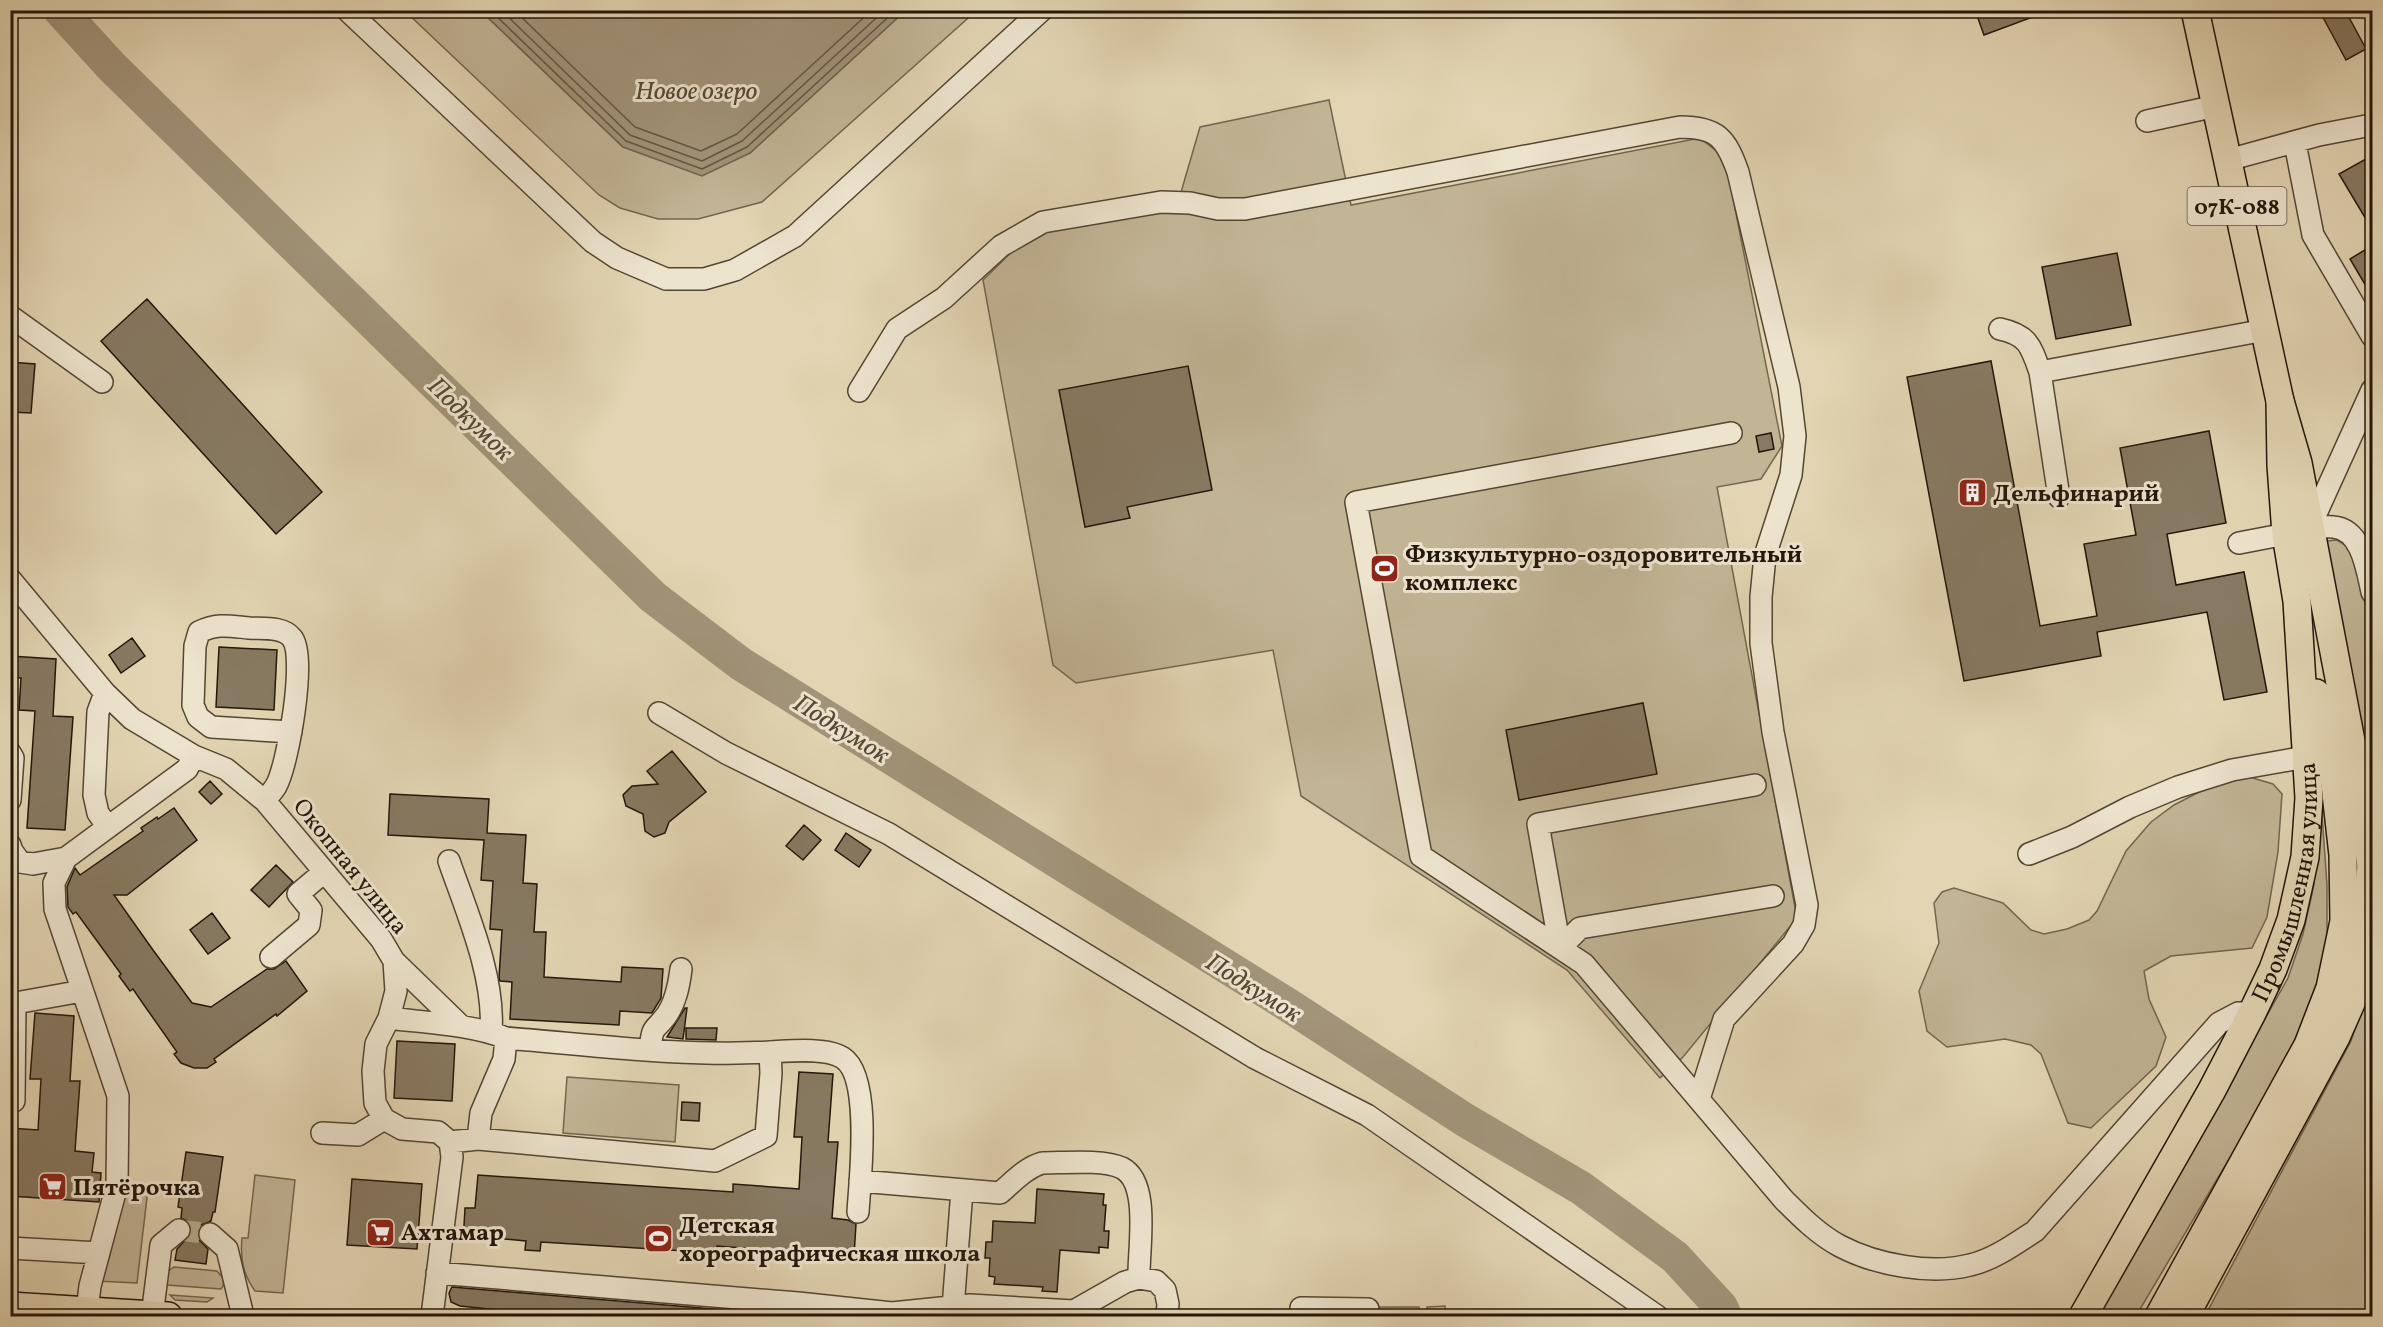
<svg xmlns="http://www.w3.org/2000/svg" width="2383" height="1327" font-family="Vollkorn,serif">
<rect width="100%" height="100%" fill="#e3d5b3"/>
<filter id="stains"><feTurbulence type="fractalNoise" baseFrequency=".00333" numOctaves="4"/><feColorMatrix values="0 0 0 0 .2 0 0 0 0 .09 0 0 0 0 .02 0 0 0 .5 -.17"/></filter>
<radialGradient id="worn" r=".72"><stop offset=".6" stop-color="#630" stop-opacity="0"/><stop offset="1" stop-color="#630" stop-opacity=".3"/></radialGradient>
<path fill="#c2b596" stroke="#726650" stroke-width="1.5" d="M 405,11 L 481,11 L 623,147 L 750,153 L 905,11 L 976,11 L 762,202 L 698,219 L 658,219 L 620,208 L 599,195 Z
M 1329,100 L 1351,205 L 1700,138 L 1725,158 L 1782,446 L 1761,479 L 1717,487 L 1797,918 L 1683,1057 L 1660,1078 L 1567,970 L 1301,796 L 1273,650 L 1076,683 L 1053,665 L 983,280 L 1031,233 L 1177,206 L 1200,127 Z
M 2337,540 L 2347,546 L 2353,556 L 2372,630 L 2372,813 L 2326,541 Z
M 2246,776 L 2273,784 L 2282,794 L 2278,852 L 2267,917 L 2252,948 L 2171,956 L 2144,971 L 2149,999 L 2166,1037 L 2156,1066 L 2091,1128 L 2068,1123 L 2041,1054 L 2031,1045 L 2005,1039 L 1947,1047 L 1927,1031 L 1919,991 L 1939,943 L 1934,903 L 1942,892 L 1954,888 L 2003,903 L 2031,930 L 2044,934 L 2067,929 L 2089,920 L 2097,911 L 2126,851 L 2151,822 L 2174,805 L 2209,787 Z
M 2320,786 L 2327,885 L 2327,940 L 2317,986 L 2297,1040 L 2273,1085 L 2136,1316 L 2097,1316 L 2288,978 L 2303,934 L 2314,885 Z
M 2372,979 L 2372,1316 L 2205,1316 L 2351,1041 Z
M 567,1077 L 679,1085 L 675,1142 L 563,1133 Z
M 255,1175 L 295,1180 L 283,1293 L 255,1291 C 243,1274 240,1259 242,1238 L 248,1238 Z
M 122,1186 L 148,1189 L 137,1283 L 96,1281 Z
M 174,1267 L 217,1271 L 224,1279 L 223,1286 L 221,1289 L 167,1285 L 166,1272 Z
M 170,1295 L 213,1298 L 207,1302 L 175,1300 Z
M 1445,1306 L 1446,1316 L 1440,1316 L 1439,1313 L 1427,1313 L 1427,1307 Z
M 1379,1307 L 1419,1307 L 1419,1313 L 1406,1313 L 1406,1316 L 1379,1316 Z"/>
<path fill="#a2947a" stroke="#6f624e" stroke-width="1.5" d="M 481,11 L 905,11 L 750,153 L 702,176 L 623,147 Z"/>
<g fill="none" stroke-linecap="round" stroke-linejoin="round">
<path stroke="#625542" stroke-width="1.5" d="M 490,10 L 626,141 L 702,169 L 747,147 L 896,10
M 501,10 L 630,135 L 702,161 L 742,141 L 885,10
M 514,10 L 635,127 L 701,151 L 737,134 L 872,10"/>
<path stroke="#a2947a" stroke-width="34" d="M 60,10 L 112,67 L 653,597 L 741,664 L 1288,1005 L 1465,1120 L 1581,1188 L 1675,1257 L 1721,1307 L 1725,1316"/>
</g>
<path fill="#877962" stroke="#23160b" stroke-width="1.5" d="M 1975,10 L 2046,10 L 2046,12 L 1984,35 Z
M 2319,10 L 2345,10 L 2366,49 L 2346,60 Z
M 2373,155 L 2373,231 L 2339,174 Z
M 2373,245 L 2373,298 L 2350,259 Z
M 2117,253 L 2131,325 L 2056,339 L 2042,267 Z
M 147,299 L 322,492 L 276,534 L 101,341 Z
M 1991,361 L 2040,626 L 2097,616 L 2084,544 L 2136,535 L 2120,448 L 2209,431 L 2226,523 L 2167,534 L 2176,585 L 2244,572 L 2267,692 L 2224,700 L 2207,612 L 2097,632 L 2101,656 L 1964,681 L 1907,377 Z
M 10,362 L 35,364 L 31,413 L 10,412 Z
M 1188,366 L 1212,490 L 1127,507 L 1130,518 L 1085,527 L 1059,390 Z
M 1771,433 L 1774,449 L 1759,452 L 1756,436 Z
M 132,638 L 145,656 L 121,673 L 109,655 Z
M 219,647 L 277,650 L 274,710 L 216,707 Z
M 10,656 L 56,659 L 53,716 L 73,717 L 65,830 L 27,828 L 35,711 L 19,710 L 21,678 L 10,677 Z
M 1643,703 L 1657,774 L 1519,800 L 1506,730 Z
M 672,751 L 706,792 L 669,822 L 665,833 L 654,837 L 645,831 L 643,814 L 626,806 L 623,795 L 632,786 L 658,784 L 647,771 Z
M 210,781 L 222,794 L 211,804 L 199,792 Z
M 390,794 L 489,799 L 487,833 L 526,835 L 523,883 L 537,884 L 534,932 L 546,932 L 544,977 L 621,982 L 622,967 L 663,969 L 661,998 L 652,1013 L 620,1011 L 619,1025 L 510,1019 L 512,982 L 500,981 L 499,978 L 502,930 L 490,929 L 493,881 L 481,880 L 484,840 L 388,835 Z
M 174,808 L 197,840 L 127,895 L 114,895 L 153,950 L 192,1003 L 211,1007 L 267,969 L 274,969 L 286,961 L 307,991 L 277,1016 L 276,1014 L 214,1059 L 216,1062 L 207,1068 L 194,1068 L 181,1063 L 174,1054 L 177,1052 L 144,1005 L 133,989 L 130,991 L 119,976 L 121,974 L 76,912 L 73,914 L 68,907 L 67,887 L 75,868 L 80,875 L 143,831 L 141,828 L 157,817 L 158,819 Z
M 804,825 L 821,840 L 803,860 L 786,846 Z
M 846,833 L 871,850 L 859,867 L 835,850 Z
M 276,865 L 293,882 L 269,907 L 251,890 Z
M 212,913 L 230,938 L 208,954 L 190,930 Z
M 685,1008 L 687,1008 L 683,1039 L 667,1037 Z
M 35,1013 L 74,1016 L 70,1081 L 80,1081 L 75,1151 L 94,1153 L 92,1172 L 101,1173 L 99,1202 L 10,1196 L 10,1128 L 38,1130 L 41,1079 L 30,1079 Z
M 686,1028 L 717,1028 L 716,1040 L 686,1039 Z
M 397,1041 L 455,1044 L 452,1101 L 394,1098 Z
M 799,1072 L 833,1074 L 828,1142 L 838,1142 L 832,1218 L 848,1220 L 856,1224 L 854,1256 L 717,1246 L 717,1253 L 541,1242 L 540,1251 L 525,1250 L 526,1241 L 473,1236 L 464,1226 L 465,1208 L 475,1208 L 478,1175 L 733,1192 L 733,1184 L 799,1189 L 802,1137 L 794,1137 Z
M 682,1102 L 700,1103 L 699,1121 L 681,1120 Z
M 186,1152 L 223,1157 L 215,1212 L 213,1212 L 211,1221 L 201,1225 L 197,1232 L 198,1239 L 208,1249 L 206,1264 L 175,1260 L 177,1249 L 191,1234 L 189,1222 L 181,1218 L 182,1208 L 178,1207 Z
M 352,1179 L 422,1184 L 417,1249 L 347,1245 Z
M 1037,1189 L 1104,1194 L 1103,1205 L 1106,1205 L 1104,1231 L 1109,1231 L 1108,1248 L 1099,1247 L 1099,1253 L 1060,1250 L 1057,1292 L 1042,1291 L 1043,1287 L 994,1284 L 995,1277 L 989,1276 L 990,1258 L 985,1258 L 986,1242 L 992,1242 L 993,1221 L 1035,1223 Z
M 452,1287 L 773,1314 L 773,1317 L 590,1317 L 565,1314 L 564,1317 L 460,1306 L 451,1302 L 449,1293 Z"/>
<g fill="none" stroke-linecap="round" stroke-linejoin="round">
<path stroke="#bdaf91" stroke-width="21" stroke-dasharray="21 10" stroke-linecap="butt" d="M 179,1230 L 210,1234"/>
<defs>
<path id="minor" d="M 347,10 L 593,242 L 617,258 L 666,279 L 704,279 L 735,270 L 795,236 L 1042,10
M 2147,121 L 2216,106
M 2295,143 L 2313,235 L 2372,336
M 2228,160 L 2319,135 L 2366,126
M 10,316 L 102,382
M 2000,329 C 2028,335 2031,346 2040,372
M 2372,390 L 2309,529 C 2317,528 2326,526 2333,527 C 2362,529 2367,570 2372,592
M 859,391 L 897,329 L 944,298 L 1001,246 L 1043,222 L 1161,202 L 1190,203 L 1218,209 L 1245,209 L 1680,127 C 1717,127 1726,138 1738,172 L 1789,387 L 1795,436 L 1791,475 L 1765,556 L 1761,597 L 1761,643 L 1773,732 L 1807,905 L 1804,925 L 1793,944 L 1724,1019 L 1699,1099
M 1731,433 L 1356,502 L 1421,856 L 1584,964 L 1784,1200 C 1801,1217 1819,1235 1840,1246 C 1876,1265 1931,1275 1970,1265 C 1993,1260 2015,1244 2035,1231 L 2219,1023 L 2238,1013 L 2252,1013
M 2059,497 L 2040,372 L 2265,330
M 2239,543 L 2286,534
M 10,579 L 105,693 L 132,719 L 194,756 L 226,769 L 265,801 L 381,939 L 394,961 L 396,991 L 389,1018 L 376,1044 L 373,1071 L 375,1103 L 384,1119 L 402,1129 L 438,1132 L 450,1142 L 452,1157 L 432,1316
M 105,693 L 98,712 L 94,795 L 98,813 L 107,826
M 659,713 L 726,753 L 889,834 L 1255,1058 L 1367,1115 L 1657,1316
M 10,753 L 13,758 L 10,800
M 265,801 C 268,796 273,791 276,786 C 288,765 307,656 292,638 C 283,626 262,629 249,628 C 229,626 217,623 199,632 L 195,646 L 193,705 L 198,717 L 211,727 L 291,732
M 10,845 L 12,851 L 20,862 L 33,864 L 66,858
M 2029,854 L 2072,837 L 2130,807 L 2178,787 L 2232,770 L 2306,757
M 449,861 C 467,913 495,976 491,1032
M 1560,948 L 1538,824 L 1755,785
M 1560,948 L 1580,928 L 1773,896
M 271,957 L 309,925 L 311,910 L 298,894 L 324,872
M 394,961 L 461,1026
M 10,1004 L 82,991
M 389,1018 C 428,1023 469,1024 506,1038 C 594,1045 683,1057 771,1052 C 789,1051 827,1047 843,1058 C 872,1077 860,1180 858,1212
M 650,1049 C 653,1024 653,1033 666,1016 C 676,1002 679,985 681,969
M 10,1102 L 14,1101 L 15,1004
M 322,1133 L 358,1135 L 384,1119
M 478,1139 L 481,1113 L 504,1059 L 506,1038
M 450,1142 L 478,1139 L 715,1161 L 766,1136 L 771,1073 L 770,1052
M 860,1181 L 1000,1193 C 1013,1182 1025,1168 1042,1163 C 1063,1163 1103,1159 1122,1168 C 1151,1183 1138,1250 1139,1278
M 210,1234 L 227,1249 L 243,1316
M 10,1248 L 99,1253
M 437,1273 L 798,1303
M 953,1308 L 962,1190
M 87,1311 L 90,1286 L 117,1185 L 118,1096 L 55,909 L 54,883 L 66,858 L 187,769 L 194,756
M 152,1316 L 161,1245 L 179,1230
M 797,1316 L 798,1303 L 892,1313 L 970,1305 L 1074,1311 L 1125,1282 L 1139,1278 L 1156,1281 L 1165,1290 L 1168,1304 L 1167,1316
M 1301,1316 L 1301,1308 L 1368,1309 L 1368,1316"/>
<g id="major">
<path d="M 2195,10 L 2280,401 L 2298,463 L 2359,783 L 2372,872"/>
<path d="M 10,1306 L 168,1316"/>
<path id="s1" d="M 2083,1316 L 2212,1090 L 2252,1013 L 2273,969 L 2291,920 L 2305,857 L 2309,798 L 2297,601 L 2286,534 L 2281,465 L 2280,401"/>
<path d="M 2159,1316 L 2308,1045 L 2330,988 L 2344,921 L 2343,855 L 2335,784 L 2316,693"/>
<path d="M 2185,1316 L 2336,1037 L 2351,1003 L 2362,961 L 2371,866"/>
</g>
</defs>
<use href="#minor" stroke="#534635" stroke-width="24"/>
<use href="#major" stroke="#23160b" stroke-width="30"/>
<use href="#minor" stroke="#ede4ce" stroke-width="21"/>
<use href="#major" stroke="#e3d5b3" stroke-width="27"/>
</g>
<defs>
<symbol id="building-square" viewBox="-11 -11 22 22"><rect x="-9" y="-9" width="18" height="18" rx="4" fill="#8f2418" stroke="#ede4ce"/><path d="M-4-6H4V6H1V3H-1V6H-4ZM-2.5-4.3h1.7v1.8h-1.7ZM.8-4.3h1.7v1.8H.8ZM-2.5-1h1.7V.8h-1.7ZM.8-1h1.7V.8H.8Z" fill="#fff"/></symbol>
<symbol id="stadium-square" viewBox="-11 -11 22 22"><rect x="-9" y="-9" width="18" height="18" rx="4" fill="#8f2418" stroke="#ede4ce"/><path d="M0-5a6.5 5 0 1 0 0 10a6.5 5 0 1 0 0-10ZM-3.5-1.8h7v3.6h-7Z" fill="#fff"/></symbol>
<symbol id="supermarket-square" viewBox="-11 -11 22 22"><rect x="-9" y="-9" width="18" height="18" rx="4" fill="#8f2418" stroke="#ede4ce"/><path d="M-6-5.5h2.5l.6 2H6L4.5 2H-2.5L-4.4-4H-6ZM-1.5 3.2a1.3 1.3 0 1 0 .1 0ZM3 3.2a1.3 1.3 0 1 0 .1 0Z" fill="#fff"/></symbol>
</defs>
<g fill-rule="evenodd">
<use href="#building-square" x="1956" y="476" width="33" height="33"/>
<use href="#stadium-square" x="1368" y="552" width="33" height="33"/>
<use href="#supermarket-square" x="36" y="1170" width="33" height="33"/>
<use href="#supermarket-square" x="364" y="1216" width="33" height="33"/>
<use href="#stadium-square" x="642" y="1222" width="33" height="33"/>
</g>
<g text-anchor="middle" stroke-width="6" stroke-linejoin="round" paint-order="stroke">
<rect fill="#ede4ce" stroke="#605446" stroke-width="1.5" x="2187.5" y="187" width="99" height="38" rx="4.5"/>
<g font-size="22" font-weight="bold" fill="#23160b">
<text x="2237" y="214">07К-088</text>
</g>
<g font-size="24" font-weight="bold" fill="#23160b" stroke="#ede4ce" text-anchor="start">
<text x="1993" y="501">Дельфинарий</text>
<text x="1405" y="562">Физкультурно-оздоровительный<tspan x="1405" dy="28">комплекс</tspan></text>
<text x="73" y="1195">Пятёрочка</text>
<text x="679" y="1233">Детская<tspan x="679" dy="28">хореографическая школа</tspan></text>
<text x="401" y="1240">Ахтамар</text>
</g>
<g font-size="24" fill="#23160b" stroke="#ede4ce">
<text transform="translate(351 866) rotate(51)" y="8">Окопная улица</text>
<text dy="8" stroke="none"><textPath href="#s1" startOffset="484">Промышленная улица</textPath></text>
</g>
<g font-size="26" font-style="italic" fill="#564837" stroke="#ede4ce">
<text x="696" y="99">Новое озеро</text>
<text transform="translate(471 418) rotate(44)" y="9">Подкумок</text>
<text transform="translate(842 728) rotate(32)" y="9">Подкумок</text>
<text transform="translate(1254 987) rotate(32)" y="9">Подкумок</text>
</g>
</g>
<rect width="2383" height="1327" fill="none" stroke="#e3d5b3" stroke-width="36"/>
<rect x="12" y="12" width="2359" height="1303" fill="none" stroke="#23160b" stroke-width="3"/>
<rect x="18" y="18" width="2347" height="1291" fill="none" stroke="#23160b" stroke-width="1.5"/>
<rect width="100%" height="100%" filter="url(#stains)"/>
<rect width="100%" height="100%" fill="url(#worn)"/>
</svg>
